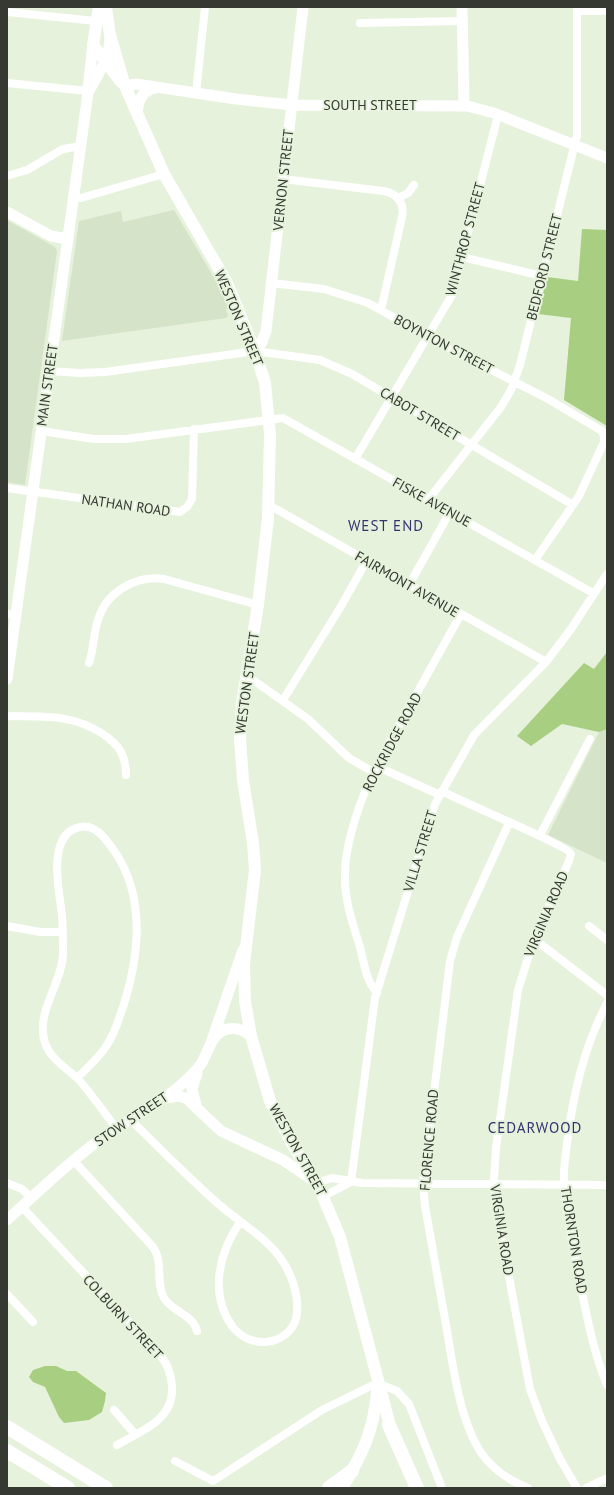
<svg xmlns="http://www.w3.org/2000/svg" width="614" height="1495" font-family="'PT Sans',sans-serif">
<rect width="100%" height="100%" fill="#e6f2dc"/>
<path fill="#d5e4c9" d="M 174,210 L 220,288 L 228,308 L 226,309 L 228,316 L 226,318 L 62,341 L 79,221 L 121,211 L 123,222 Z
M 7,220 L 55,247 L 57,251 L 25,485 L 7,482 Z
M 607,729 L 607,863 L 548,835 L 599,732 Z"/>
<path fill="#a8ce81" d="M 582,229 L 607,230 L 607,426 L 564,400 L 571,318 L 538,314 L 547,277 L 578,281 Z
M 607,652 L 607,729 L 599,732 L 562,724 L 531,746 L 517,736 L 584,663 L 594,669 Z
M 45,1366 L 56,1366 L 67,1371 L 76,1371 L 106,1393 L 105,1401 L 102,1412 L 89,1420 L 64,1423 L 59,1417 L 45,1387 L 33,1382 L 29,1377 L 33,1370 Z"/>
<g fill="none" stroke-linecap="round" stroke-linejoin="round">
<path stroke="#fff" stroke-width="8" d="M 577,11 L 607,11
M 7,12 L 96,21
M 360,23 L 463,21
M 7,83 L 88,91
M 196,94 L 205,7
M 7,176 L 27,170 L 63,149 L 81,146
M 283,179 L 383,191 C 397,193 405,203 402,217 L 381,310
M 73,198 L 81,198 L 164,174
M 398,198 L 408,193 L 414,185
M 462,257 L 542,276
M 271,283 L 324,289 L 368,303 L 450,349 L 548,399 L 602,431 L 604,436 L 604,442 L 579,496 L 535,560
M 49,371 L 80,373 L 105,372 L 255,351 L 320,360 L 352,374 L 573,505
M 41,431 L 94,439 L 126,439 L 283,418 L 593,593
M 355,459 L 452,295 L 498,115
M 7,488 L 180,512 L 187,507 L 192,499 L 194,429
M 428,500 L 501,407 L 511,390 L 520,365 L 577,135 L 577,7
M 269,505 L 546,662
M 409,585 L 450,512
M 7,614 L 16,615
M 89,663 C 94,649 93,634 98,620 C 106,592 136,575 164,579 L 258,605
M 246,675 L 308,719 L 349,758 L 373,772
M 283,700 L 340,608 L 367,560
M 7,716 C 43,717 70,713 103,734 C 119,745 126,755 126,775
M 376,766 L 440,795
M 442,791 C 459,801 567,845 571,854 L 569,861 L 534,939 L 518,990 L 496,1148 L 494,1178 L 495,1202 L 530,1389 L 542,1421 L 560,1459 L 577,1488
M 509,823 L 457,937 L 450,961 L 423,1183 L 425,1206 C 432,1246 439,1285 446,1325 C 453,1365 459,1420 482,1454 C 493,1469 510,1481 528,1488
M 540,835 L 590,739
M 7,926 L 40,932 L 63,932
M 589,926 L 607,940
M 534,939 L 607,995
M 377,993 C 366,981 364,963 360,947 C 353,925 345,902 345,878 C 344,845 360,802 373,772 L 461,614
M 607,1003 C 585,1045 574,1089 568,1136 C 566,1152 563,1168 564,1184 C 565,1215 574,1247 579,1277 C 587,1316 592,1348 607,1385
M 77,1078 C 87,1068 99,1058 107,1045 C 115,1033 119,1018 124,1004 C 140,952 146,895 113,849 C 105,838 95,824 80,827 C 45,834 60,894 62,916 C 63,928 63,941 63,954 C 62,984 35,1012 45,1043 C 51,1060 67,1068 79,1080 C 92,1095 104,1112 116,1128
M 130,1119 C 158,1147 186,1175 215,1201 C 241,1225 276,1241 290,1275 C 296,1288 300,1309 295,1322 C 283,1348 248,1348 232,1326 C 209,1293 219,1253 240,1222
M 73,1160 L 153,1247 C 164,1263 155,1282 164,1298 C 172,1312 193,1314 197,1331
M 351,1182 L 375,998 L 435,804 L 474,735 L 546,662 L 571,629 L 607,574
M 7,1183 L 22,1189 L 31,1198
M 316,1183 L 332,1178 L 362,1183 L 607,1185
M 324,1196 L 351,1182
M 22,1207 L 160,1355 C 168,1364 171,1374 172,1386 C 174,1420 143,1430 117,1445
M 7,1294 L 33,1322
M 114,1410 L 135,1434
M 175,1461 L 213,1481 L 322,1410 L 377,1383 L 397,1391 L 409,1404 L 442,1488
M 586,1488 L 607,1478"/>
<path stroke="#fff" stroke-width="11" d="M 462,7 L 464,105
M 125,86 L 136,84 L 236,99 L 292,105 L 467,106 L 494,113 L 607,158
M 88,88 L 93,45
M 138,117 C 136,104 141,90 156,88
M 7,212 L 51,236 L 68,239
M 255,351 L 262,342 L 266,331 L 303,7
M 7,679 L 88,93 L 108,56 L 110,38
M 212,1040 L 243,950
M 166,1098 L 178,1096 L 186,1098 L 221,1131 L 283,1160 L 314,1181
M 196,1105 L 192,1089 L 197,1073
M 7,1220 C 40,1190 72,1159 109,1133 C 133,1116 160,1104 182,1084 C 189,1078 196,1071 201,1064 C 208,1053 210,1038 222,1031 C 232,1026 243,1029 251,1036"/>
<path stroke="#fff" stroke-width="12" d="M 99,7 L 93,45 L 121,82
M 106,7 L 110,35 L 125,86 L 164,174 L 227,283 L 255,351 L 265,383 L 270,434 L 268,518 L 258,605 L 242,703 L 240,738 L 243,780 L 253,843 L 255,870 L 244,964 L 245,1001 L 251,1036 L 270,1101 L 291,1142 L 321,1192 L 340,1237 L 392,1433
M 342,1488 C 362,1455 374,1431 377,1391"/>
<path stroke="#fff" stroke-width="14" d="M 389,1425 L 417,1488
M 7,1427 L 106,1488
M 7,1451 L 68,1488
M 329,1488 L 352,1471"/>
</g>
<g text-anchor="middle" stroke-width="4" stroke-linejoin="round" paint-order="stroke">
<g font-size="14" fill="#353931" stroke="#e6f2dc">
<text x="370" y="110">SOUTH STREET</text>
<text transform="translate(283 180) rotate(-84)" y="5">VERNON STREET</text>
<text transform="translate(465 239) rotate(-75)" y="5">WINTHROP STREET</text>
<text transform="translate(544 267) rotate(-76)" y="5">BEDFORD STREET</text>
<text transform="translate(239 318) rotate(67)" y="5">WESTON STREET</text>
<text transform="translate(444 344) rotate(28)" y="5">BOYNTON STREET</text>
<text transform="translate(47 385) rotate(-82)" y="5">MAIN STREET</text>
<text transform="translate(420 414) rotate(31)" y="5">CABOT STREET</text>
<text transform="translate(432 502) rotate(29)" y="5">FISKE AVENUE</text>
<text transform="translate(126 505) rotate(8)" y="5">NATHAN ROAD</text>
<text transform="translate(407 584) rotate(30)" y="5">FAIRMONT AVENUE</text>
<text transform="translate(247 683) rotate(-82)" y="5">WESTON STREET</text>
<text transform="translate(392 742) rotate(-62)" y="5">ROCKRIDGE ROAD</text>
<text transform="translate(420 851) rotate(-73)" y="5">VILLA STREET</text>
<text transform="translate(546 914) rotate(-67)" y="5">VIRGINIA ROAD</text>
<text transform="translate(131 1119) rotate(-34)" y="5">STOW STREET</text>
<text transform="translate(429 1140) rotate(-85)" y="5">FLORENCE ROAD</text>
<text transform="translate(298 1150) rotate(61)" y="5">WESTON STREET</text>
<text transform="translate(502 1230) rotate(81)" y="5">VIRGINIA ROAD</text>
<text transform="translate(574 1240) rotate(81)" y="5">THORNTON ROAD</text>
<text transform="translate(123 1317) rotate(47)" y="5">COLBURN STREET</text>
</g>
<g font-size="15" letter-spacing="1" fill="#33346f" stroke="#e6f2dc">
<text x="386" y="531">WEST END</text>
<text x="535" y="1133">CEDARWOOD</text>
</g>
</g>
<rect width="614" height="1495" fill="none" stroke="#353931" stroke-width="16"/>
</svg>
